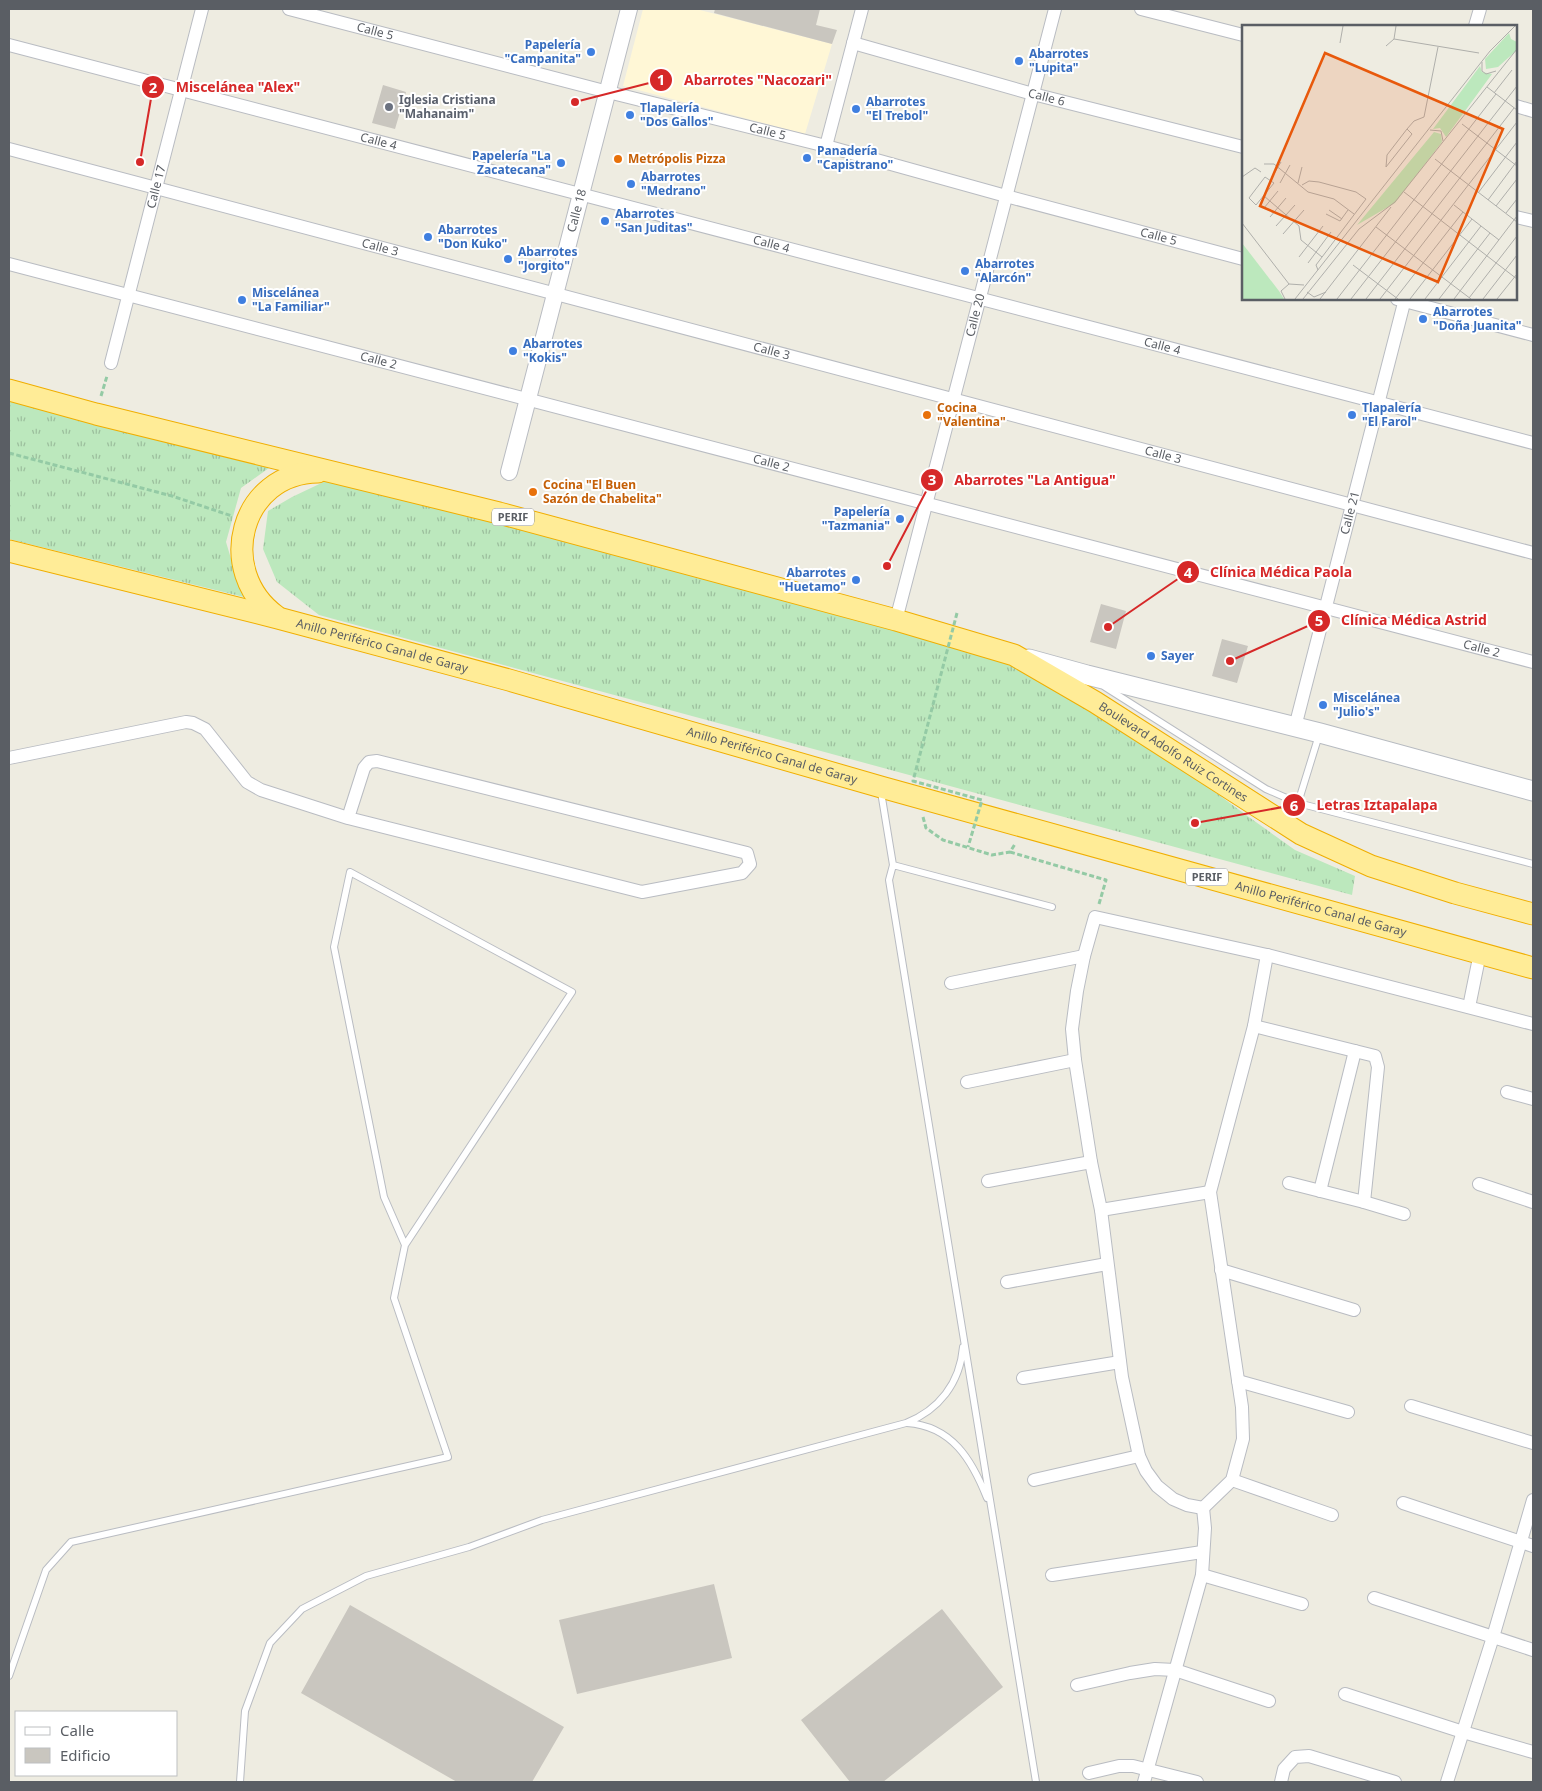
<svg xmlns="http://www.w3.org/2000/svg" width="1542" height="1791" font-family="'Noto Sans',sans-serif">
<defs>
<pattern id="grass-tufts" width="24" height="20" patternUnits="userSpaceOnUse" patternTransform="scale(1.25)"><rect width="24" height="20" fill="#bce8bd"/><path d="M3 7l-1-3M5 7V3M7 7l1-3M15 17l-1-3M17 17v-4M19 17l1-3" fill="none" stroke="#9cbf9d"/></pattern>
</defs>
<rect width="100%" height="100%" fill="#eeece1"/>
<path fill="#fff7d6" d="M 643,9 L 696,9 L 832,44 L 805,134 L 623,86 Z"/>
<path fill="url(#grass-tufts)" d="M 9,394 L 280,460 L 241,488 L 226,542 L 238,582 L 256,600 L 9,539 Z
M 332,478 L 1023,650 L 1246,815 L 1295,850 L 1355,876 L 1352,895 L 319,615 L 277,582 L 263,549 L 268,511 L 292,497 Z"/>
<path fill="#c9c6bf" d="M 715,9 L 820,9 L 816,25 L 837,30 L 832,44 L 714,13 Z
M 383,85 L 406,92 L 395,129 L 372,123 Z
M 1101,604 L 1126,611 L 1116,649 L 1090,642 Z
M 1222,639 L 1248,646 L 1237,683 L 1212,676 Z
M 714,1584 L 732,1658 L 577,1694 L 559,1620 Z
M 350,1605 L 564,1727 L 532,1782 L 457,1782 L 301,1693 Z
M 942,1609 L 1003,1687 L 883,1782 L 850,1782 L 801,1720 Z"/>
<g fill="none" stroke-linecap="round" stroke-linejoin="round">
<defs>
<path id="service" d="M 1105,687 L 1266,789 L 1298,803 L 1533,864
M 881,792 L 893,865 L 889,880 L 1036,1782
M 1298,803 L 1319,735
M 893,865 L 1052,907
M 907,1423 C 952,1426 972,1460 987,1498
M 9,1676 L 46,1570 L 71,1542 L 448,1457 L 394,1298 L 405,1245 L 384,1197 L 334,947 L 350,872 L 572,992 L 405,1245
M 240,1782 L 245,1711 L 270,1643 L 302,1609 L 366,1576 L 469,1547 L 542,1520 L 906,1423 C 939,1410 960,1383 963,1347"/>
<g id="minor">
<path id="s1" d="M 289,9 L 608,92 L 826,146 L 1006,196 L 1243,259"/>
<path d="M 1141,9 L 1243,35"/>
<path d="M 1475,26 L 1480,9"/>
<path id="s2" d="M 853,43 L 1033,94 L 1243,147"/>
<path id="s3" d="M 9,45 L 1533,443"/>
<path d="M 1516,106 L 1533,111"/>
<path d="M 826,146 L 862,9"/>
<path id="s4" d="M 9,149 L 1533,553"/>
<path d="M 1516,217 L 1533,221"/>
<path id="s5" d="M 9,264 L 1533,662"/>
<path d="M 1397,299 L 1533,335"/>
<path id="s6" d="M 111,363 L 202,9"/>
<path id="s7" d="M 896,620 L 1055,9"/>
<path id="s8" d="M 1295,727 L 1405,299"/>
<path d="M 9,758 L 186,722 L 193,723 L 205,729 L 247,782 L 261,790 L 348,818 L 642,892 L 742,873 L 750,864 L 747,853 L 377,761 L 369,762 L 364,768 L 348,818"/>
<path d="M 951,983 L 1084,956"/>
<path d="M 1469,1007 L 1480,953"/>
<path d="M 1254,1026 L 1375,1056 L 1378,1067 L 1364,1202"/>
<path d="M 967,1082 L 1075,1060"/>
<path d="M 1507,1092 L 1533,1099"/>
<path d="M 988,1181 L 1091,1162"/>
<path d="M 1289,1183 L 1364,1202 L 1404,1214"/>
<path d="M 1479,1184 L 1533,1202"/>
<path d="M 1320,1191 L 1355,1051"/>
<path d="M 1101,1210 L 1210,1192"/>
<path d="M 1221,1270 L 1354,1310"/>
<path d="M 1007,1282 L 1107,1264"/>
<path d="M 1023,1378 L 1120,1362"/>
<path d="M 1238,1381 L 1348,1412"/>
<path d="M 1411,1406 L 1533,1443"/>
<path d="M 1034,1480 L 1139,1456"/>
<path d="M 1232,1480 L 1332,1515"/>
<path d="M 1403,1503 L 1533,1546"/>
<path d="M 1203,1508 L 1187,1505 L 1173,1499 L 1157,1486 L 1146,1471 L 1139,1456 L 1122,1377 L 1101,1210 L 1091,1162 L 1075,1060 L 1072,1029 L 1077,991 L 1084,956 L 1095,917 L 1267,955 L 1533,1024"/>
<path d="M 1203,1508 L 1232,1480 L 1243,1439 L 1242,1407 L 1210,1192 L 1254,1026 L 1267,955"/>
<path d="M 1052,1575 L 1202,1552"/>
<path d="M 1202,1575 L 1302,1604"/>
<path d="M 1374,1598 L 1533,1650"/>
<path d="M 1077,1685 L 1130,1673 L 1155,1669 L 1175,1670 L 1269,1701"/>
<path d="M 1345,1694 L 1463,1732 L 1533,1752"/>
<path d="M 1089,1773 L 1119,1766 L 1133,1766 L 1197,1782"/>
<path d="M 1144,1782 L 1202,1575 L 1205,1528 L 1203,1508"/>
<path d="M 1281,1782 L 1284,1769 L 1295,1757 L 1309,1756 L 1395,1782"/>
<path d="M 1447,1782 L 1493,1637 L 1533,1500"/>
</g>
<g id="tertiary">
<path id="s9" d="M 509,472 L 629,9"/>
</g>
<path id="secondary" d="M 1029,659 L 1087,675 L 1320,733 L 1533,791"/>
<g id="trunk">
<path id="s10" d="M 9,390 L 96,414 L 499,513 L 896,620 L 1014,655 L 1095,702 L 1301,834 L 1371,866 L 1455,893 L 1533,914"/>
<path id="s11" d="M 9,551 L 278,618 L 509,680 L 881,787 L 1533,968"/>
<path d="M 276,616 C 215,571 240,473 318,472"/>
</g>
</defs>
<use href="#service" stroke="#b9bcc2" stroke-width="8"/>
<use href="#minor" stroke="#b9bcc2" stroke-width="14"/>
<use href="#tertiary" stroke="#b9bcc2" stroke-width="18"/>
<use href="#secondary" stroke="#b7bbc1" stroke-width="21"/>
<use href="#trunk" stroke="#f0ae00" stroke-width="23"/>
<path stroke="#94caa5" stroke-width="3" stroke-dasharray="5 2.5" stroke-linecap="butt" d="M 101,396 L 107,376
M 9,453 L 172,496 L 232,516
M 923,817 L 926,828 L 943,840 L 992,855 L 1010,852 L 1015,844
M 1010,852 L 1106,880 L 1099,904"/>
<use href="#service" stroke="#fff" stroke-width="6"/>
<use href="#minor" stroke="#fff" stroke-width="12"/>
<use href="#tertiary" stroke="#fff" stroke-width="16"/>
<use href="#secondary" stroke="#fff" stroke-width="19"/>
<use href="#trunk" stroke="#ffec97" stroke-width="21"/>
<path stroke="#94caa5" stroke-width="3" stroke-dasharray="5 2.5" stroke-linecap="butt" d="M 957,613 L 913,781 L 982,800 L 968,847"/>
</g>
<g fill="#3f7fe0" stroke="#fff" stroke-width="2">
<circle cx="591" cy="52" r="5"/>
<circle cx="1019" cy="61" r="5"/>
<circle cx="856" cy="109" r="5"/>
<circle cx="630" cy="115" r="5"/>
<circle cx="807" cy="158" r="5"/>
<circle cx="561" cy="163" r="5"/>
<circle cx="631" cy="184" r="5"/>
<circle cx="605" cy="221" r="5"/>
<circle cx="428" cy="237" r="5"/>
<circle cx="508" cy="259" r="5"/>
<circle cx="965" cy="271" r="5"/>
<circle cx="242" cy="300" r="5"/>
<circle cx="1423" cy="319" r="5"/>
<circle cx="513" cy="351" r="5"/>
<circle cx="1352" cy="415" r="5"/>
<circle cx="900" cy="519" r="5"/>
<circle cx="856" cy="580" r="5"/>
<circle cx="1151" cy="656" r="5"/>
<circle cx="1323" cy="705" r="5"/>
</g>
<circle fill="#6b7280" stroke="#fff" stroke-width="2" cx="389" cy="107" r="5"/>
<g fill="#e8710a" stroke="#fff" stroke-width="2">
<circle cx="618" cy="159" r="5"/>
<circle cx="927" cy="415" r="5"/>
<circle cx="533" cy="492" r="5"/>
</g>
<g text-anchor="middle" stroke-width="4" stroke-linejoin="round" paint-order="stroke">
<g fill="#fff" stroke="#8c8e92" stroke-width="1">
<rect x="492" y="508.5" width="42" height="17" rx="4"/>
<rect x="1186" y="868.5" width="42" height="17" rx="4"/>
</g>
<g font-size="11" font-weight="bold" fill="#5a5e64">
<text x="513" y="521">PERIF</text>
<text x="1207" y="881">PERIF</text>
</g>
<g font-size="12" fill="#5a5e64" stroke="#fff">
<text dy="4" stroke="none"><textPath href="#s1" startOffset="89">Calle 5</textPath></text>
<text dy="4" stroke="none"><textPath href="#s2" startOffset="201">Calle 6</textPath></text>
<text dy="4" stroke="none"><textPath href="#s1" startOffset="494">Calle 5</textPath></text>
<text dy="4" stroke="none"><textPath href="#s3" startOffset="382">Calle 4</textPath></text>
<text dy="4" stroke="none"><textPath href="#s6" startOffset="182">Calle 17</textPath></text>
<text dy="4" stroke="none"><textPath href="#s9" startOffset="270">Calle 18</textPath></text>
<text dy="4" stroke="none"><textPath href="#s1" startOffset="899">Calle 5</textPath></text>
<text dy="4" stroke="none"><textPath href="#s3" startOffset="788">Calle 4</textPath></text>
<text dy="4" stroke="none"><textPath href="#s4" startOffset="384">Calle 3</textPath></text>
<text dy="4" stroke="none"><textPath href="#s7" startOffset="315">Calle 20</textPath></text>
<text dy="4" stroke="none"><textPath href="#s3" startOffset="1192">Calle 4</textPath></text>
<text dy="4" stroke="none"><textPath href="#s4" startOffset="789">Calle 3</textPath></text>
<text dy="4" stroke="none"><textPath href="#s5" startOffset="382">Calle 2</textPath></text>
<text dy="4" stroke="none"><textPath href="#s4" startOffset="1194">Calle 3</textPath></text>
<text dy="4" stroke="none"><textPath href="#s5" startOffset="788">Calle 2</textPath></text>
<text dy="4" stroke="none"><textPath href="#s8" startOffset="221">Calle 21</textPath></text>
<text dy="4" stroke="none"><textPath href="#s11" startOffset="385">Anillo Periférico Canal de Garay</textPath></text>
<text dy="4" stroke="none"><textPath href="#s5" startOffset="1522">Calle 2</textPath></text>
<text dy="4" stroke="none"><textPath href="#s10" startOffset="1226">Boulevard Adolfo Ruiz Cortines</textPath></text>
<text dy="4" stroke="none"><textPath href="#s11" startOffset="790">Anillo Periférico Canal de Garay</textPath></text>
<text dy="4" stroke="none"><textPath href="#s11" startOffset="1360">Anillo Periférico Canal de Garay</textPath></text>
</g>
<g font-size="12" font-weight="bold" fill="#366cbe" stroke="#fff" text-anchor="start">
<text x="581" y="49" text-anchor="end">Papelería<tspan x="581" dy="14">"Campanita"</tspan></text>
<text x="1029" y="58">Abarrotes<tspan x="1029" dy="14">"Lupita"</tspan></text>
<text x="866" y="106">Abarrotes<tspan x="866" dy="14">"El Trebol"</tspan></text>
<text x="640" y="112">Tlapalería<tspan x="640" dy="14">"Dos Gallos"</tspan></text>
<text x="817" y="155">Panadería<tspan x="817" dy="14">"Capistrano"</tspan></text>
<text x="551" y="160" text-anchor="end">Papelería "La<tspan x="551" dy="14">Zacatecana"</tspan></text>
<text x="641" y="181">Abarrotes<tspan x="641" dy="14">"Medrano"</tspan></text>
<text x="615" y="218">Abarrotes<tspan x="615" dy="14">"San Juditas"</tspan></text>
<text x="438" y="234">Abarrotes<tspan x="438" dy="14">"Don Kuko"</tspan></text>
<text x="518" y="256">Abarrotes<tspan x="518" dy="14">"Jorgito"</tspan></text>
<text x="975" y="268">Abarrotes<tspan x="975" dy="14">"Alarcón"</tspan></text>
<text x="252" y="297">Miscelánea<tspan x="252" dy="14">"La Familiar"</tspan></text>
<text x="1433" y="316">Abarrotes<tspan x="1433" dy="14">"Doña Juanita"</tspan></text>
<text x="523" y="348">Abarrotes<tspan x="523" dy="14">"Kokis"</tspan></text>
<text x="1362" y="412">Tlapalería<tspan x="1362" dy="14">"El Farol"</tspan></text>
<text x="890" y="516" text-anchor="end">Papelería<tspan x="890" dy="14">"Tazmania"</tspan></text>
<text x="846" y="577" text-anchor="end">Abarrotes<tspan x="846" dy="14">"Huetamo"</tspan></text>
<text x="1161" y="660">Sayer</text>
<text x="1333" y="702">Miscelánea<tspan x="1333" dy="14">"Julio's"</tspan></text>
</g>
<g font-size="12" font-weight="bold" fill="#5b616d" stroke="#fff" text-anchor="start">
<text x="399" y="104">Iglesia Cristiana<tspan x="399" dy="14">"Mahanaim"</tspan></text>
</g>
<g font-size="12" font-weight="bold" fill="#c56008" stroke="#fff" text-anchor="start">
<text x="628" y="163">Metrópolis Pizza</text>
<text x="937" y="412">Cocina<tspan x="937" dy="14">"Valentina"</tspan></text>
<text x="543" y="489">Cocina "El Buen<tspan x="543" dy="14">Sazón de Chabelita"</tspan></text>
</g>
</g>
<g transform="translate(1242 25)">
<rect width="275" height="275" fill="#eeece1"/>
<path d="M 267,8 L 269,14 L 275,17 L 275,25 L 256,42 L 244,44 L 243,34 ZM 238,41 L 240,47 L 250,49 L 204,112 L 198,103 L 191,104 ZM 192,107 L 199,109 L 200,117 L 153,178 L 115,200 ZM 0,218 L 37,266 L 42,274 L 0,274 Z" fill="#bce8bd"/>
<path d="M 8,264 L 24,266 L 23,274 L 7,274 Z" fill="#bce8bd"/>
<path fill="none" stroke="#afafab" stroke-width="1" d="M 152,14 L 237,28M 98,18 L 101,1M 144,21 L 152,14 L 154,1M 240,37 L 240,46 L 244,49 L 254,46M 245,62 L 275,85M 252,68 L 270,45M 220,99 L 275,141M 165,104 L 170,109 L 144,142 L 145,130 L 165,104 L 172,96 L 182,92 L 196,22M 188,105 L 199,106 L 201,116M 193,134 L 275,197M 22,139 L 32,139 L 66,167 L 92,174 L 112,189M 0,152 L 13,143 L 19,147M 23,152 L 32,158 L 14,180 L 7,173 ZM 30,152 L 39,137M 38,158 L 48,140M 56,158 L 60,142M 60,160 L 67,156 L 77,157 L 114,167 L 124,174 L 74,240 L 76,245M 162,167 L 275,254M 236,168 L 275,117M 22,171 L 57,201 L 59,215 L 80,232M 246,175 L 275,136M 212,180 L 257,215M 254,181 L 275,154M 22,183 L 36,166M 87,185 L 100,194M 264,188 L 275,174M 84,189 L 98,196 L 106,185M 28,192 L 44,173M 0,198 L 47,259 L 62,260M 34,201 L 53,180M 134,202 L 229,274M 41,209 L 62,185M 57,232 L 81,201M 66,238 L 89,207M 111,240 L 156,274M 65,267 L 72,272 L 84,267M 227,273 L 275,211M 43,274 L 39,266 L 47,259M 53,274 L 248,26 L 273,1M 61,274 L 117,204 L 153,177 L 275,24M 78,274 L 149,182M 95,274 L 254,69M 109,274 L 275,61M 124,274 L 272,83M 138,274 L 275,97M 153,274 L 221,187M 168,274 L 230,194M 183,274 L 239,201M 197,274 L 248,208M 212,274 L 275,191M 241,274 L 275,230M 255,274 L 275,249"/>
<path fill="#e8590c" fill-opacity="0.15" stroke="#e8590c" stroke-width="2.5" d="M 83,28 L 261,104 L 196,257 L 18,181 Z"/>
<rect width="275" height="275" fill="none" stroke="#5a5e64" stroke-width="2.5"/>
</g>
<path fill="none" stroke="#d62828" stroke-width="2" d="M575 102L661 80M140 162L153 87M887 566L932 480M1108 627L1188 572M1230 661L1319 621M1195 823L1294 805"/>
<g fill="#d62828" stroke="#fff" stroke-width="2">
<circle cx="575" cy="102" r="5"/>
<circle cx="140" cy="162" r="5"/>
<circle cx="887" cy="566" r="5"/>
<circle cx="1108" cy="627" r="5"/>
<circle cx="1230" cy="661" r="5"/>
<circle cx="1195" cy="823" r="5"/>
<circle cx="661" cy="80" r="12"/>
<circle cx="153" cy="87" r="12"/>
<circle cx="932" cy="480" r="12"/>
<circle cx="1188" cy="572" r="12"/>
<circle cx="1319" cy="621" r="12"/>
<circle cx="1294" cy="805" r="12"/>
</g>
<g font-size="15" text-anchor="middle" font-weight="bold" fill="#fff">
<text x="661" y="85">1</text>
<text x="153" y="93">2</text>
<text x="932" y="485">3</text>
<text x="1188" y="578">4</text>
<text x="1319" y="626">5</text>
<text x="1294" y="811">6</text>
</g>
<g font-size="14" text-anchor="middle" font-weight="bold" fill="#d62828" stroke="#fff" stroke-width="4" stroke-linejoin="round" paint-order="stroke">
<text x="758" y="85">Abarrotes "Nacozari"</text>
<text x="238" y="92">Miscelánea "Alex"</text>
<text x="1035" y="485">Abarrotes "La Antigua"</text>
<text x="1281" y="577">Clínica Médica Paola</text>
<text x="1414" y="625">Clínica Médica Astrid</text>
<text x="1377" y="810">Letras Iztapalapa</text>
</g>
<rect width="1542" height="1791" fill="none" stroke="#5a5e64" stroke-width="20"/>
<rect x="15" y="1711" width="162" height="65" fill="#ffffff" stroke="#bdbfc1"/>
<rect x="25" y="1727" width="25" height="8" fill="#ffffff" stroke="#bdbfc1"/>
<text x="60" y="1736" font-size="15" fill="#5a5e64">Calle</text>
<rect x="25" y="1748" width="25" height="15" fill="#c9c6bf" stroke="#bdbfc1"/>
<text x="60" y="1761" font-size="15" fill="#5a5e64">Edificio</text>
</svg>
